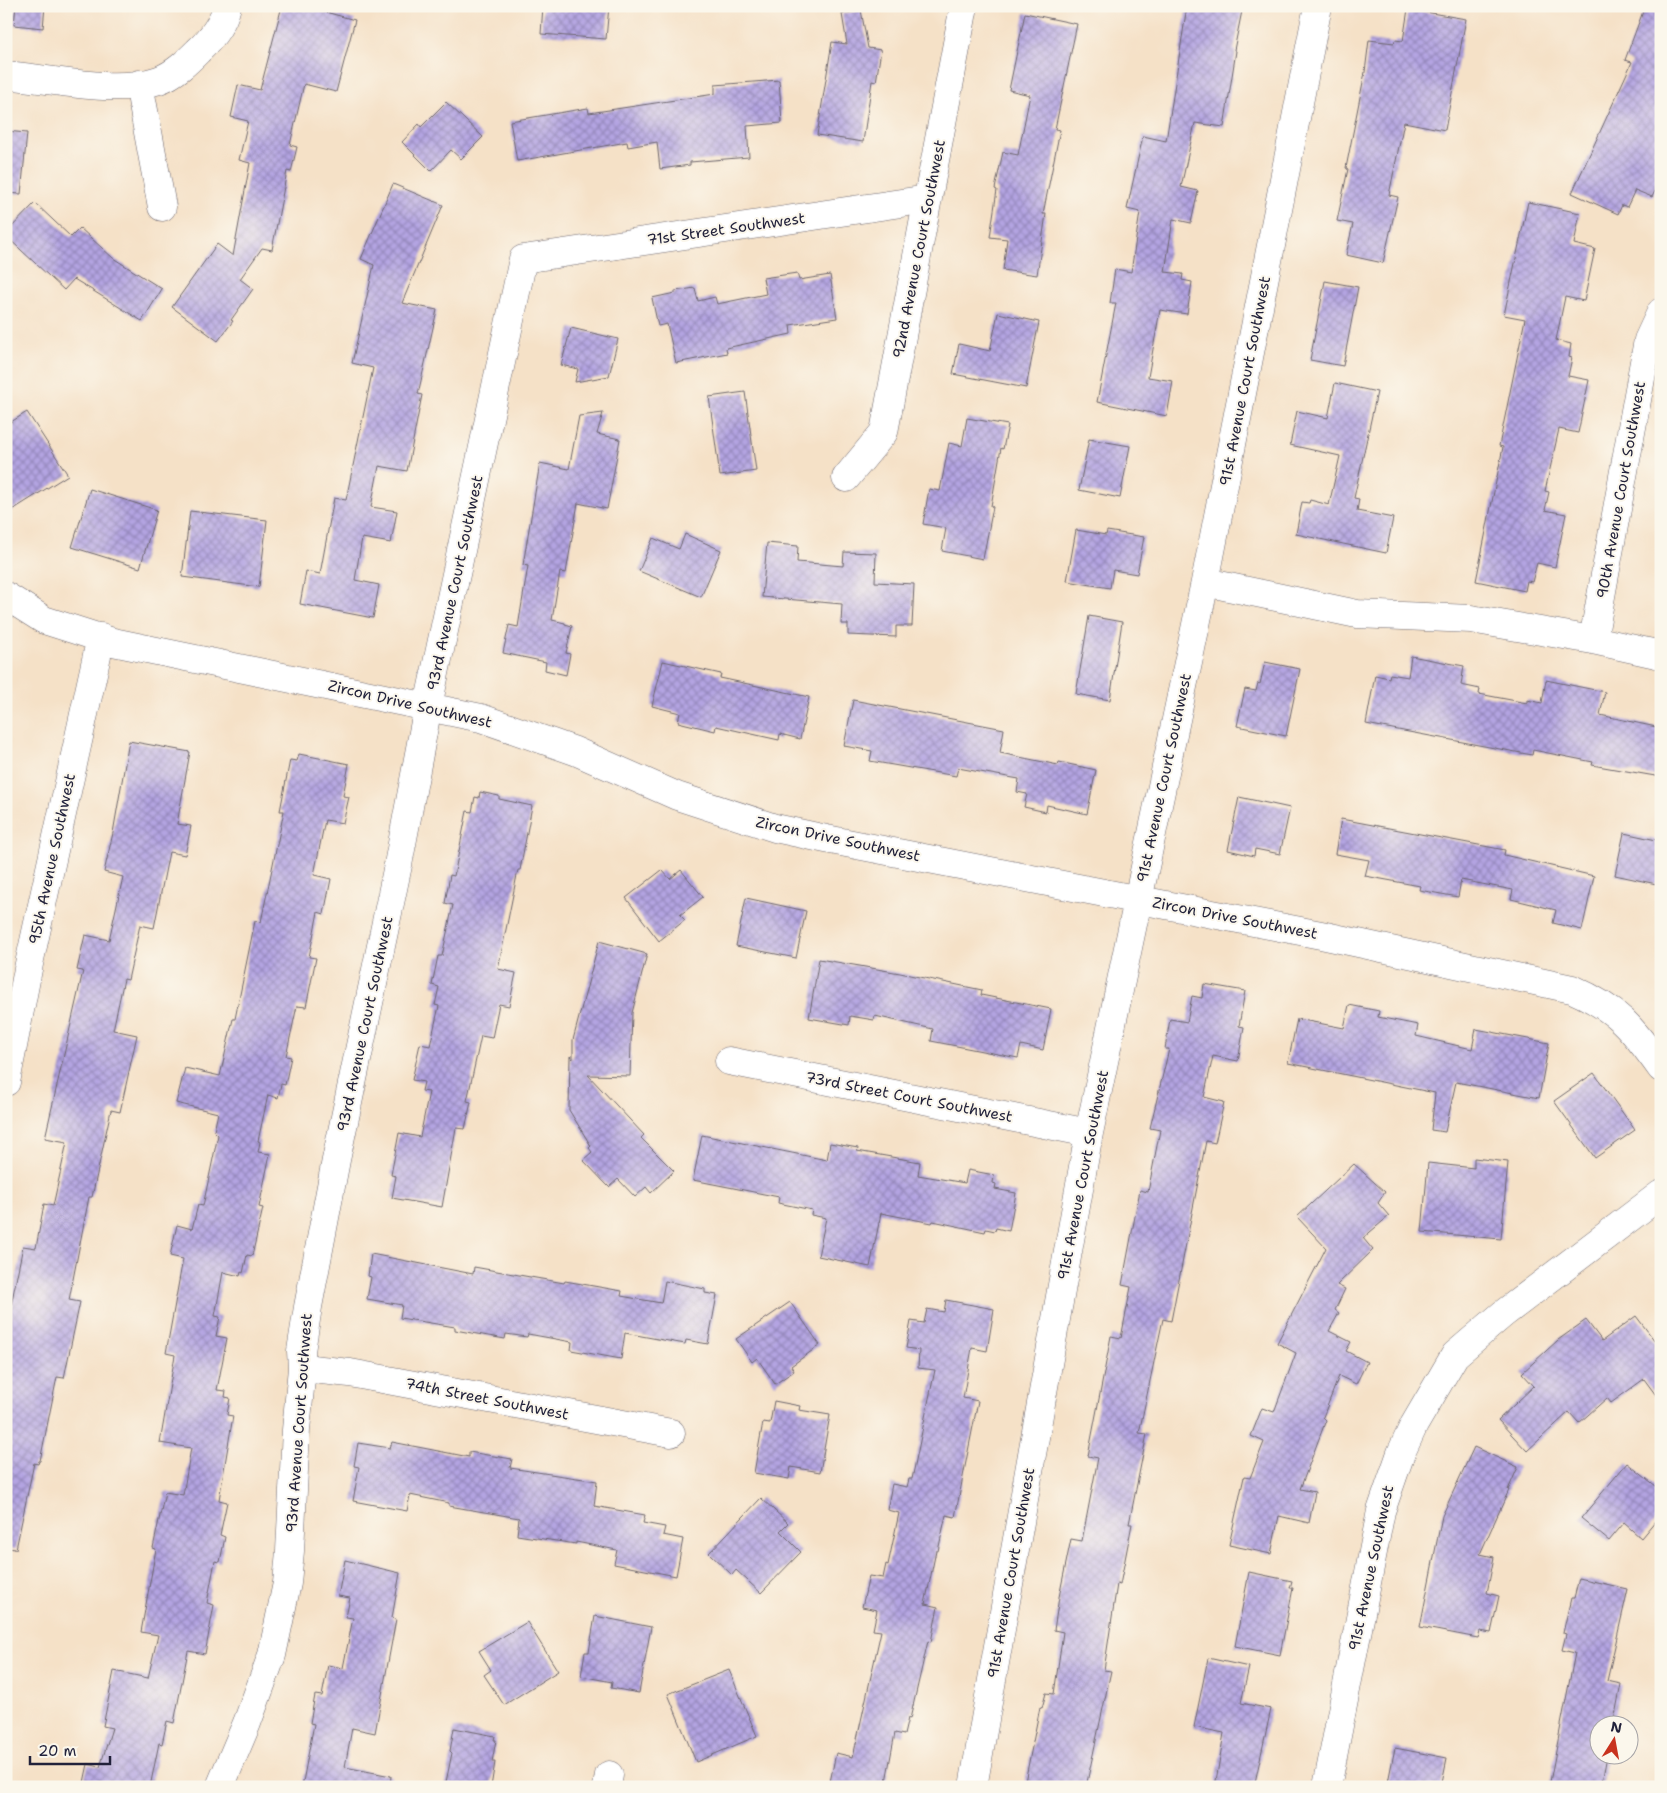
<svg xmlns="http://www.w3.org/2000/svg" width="1667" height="1793" font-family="'Shantell Sans',sans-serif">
<defs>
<pattern id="building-cross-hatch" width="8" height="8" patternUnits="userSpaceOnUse" patternTransform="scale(1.25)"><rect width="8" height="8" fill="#b4a4e2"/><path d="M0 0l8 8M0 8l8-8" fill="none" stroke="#9285b8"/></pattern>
</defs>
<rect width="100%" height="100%" fill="#fbf7ec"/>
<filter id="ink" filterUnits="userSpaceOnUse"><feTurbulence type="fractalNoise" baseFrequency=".02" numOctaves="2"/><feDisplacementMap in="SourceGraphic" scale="10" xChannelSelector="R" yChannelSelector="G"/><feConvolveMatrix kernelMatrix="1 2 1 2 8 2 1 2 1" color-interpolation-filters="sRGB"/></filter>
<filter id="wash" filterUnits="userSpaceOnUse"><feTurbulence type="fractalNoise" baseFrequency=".0096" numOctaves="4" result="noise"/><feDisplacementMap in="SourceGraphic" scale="20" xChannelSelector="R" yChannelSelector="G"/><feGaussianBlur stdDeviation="1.12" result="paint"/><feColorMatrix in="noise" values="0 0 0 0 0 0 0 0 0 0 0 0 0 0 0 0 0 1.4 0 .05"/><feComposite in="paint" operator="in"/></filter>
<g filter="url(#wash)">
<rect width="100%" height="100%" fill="#f5e1c7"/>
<g id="blocks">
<path fill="url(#building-cross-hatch)" d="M 16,6 L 45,6 L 43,28 L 14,25 Z
M 282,6 L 303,6 L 355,20 L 336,92 L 304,84 L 290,145 L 297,147 L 291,172 L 287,171 L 272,250 L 262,248 L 240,279 L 253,289 L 231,320 L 233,321 L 218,341 L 172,307 L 217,244 L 233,256 L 250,163 L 239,160 L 248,121 L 231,117 L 238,85 L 260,90 Z
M 543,6 L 609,6 L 606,39 L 541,34 Z
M 1187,6 L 1243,6 L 1234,50 L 1236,51 L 1224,127 L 1195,123 L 1181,187 L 1198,191 L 1191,223 L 1173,219 L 1165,272 L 1183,274 L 1182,280 L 1192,282 L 1187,314 L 1160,310 L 1148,377 L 1173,381 L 1167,416 L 1097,402 L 1116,303 L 1110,303 L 1115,269 L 1131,272 L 1140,212 L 1127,209 L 1143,136 L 1166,141 Z
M 1645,6 L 1661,6 L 1661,179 L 1652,197 L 1635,190 L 1627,207 L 1622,205 L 1618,214 L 1572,193 L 1632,62 L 1625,60 Z
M 1408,9 L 1466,19 L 1445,130 L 1404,122 L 1389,195 L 1398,197 L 1383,263 L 1346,255 L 1353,224 L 1337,221 L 1348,169 L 1346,168 L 1365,72 L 1369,40 L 1394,43 L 1395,40 L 1403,41 Z
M 861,10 L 868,48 L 881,50 L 876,82 L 872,81 L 863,142 L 817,135 L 832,42 L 847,44 L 842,14 Z
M 1025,13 L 1077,24 L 1055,129 L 1060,130 L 1043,214 L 1046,214 L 1037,275 L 1003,270 L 1007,239 L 990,237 L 997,190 L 995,189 L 1003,152 L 1018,155 L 1030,95 L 1009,90 Z
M 779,80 L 782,123 L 747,126 L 749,157 L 690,162 L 690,165 L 660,169 L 657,142 L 628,147 L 627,142 L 517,161 L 510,121 L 588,108 L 589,113 L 715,94 L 715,85 Z
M 446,102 L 483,137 L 461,159 L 451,150 L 431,171 L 402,142 L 419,124 L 421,127 Z
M 6,131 L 27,133 L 21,194 L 6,193 Z
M 393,184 L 443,205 L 402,303 L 437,310 L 418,394 L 422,395 L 407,471 L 379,466 L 371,507 L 397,511 L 391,543 L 362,538 L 355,580 L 379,585 L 373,618 L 300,604 L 306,571 L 320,574 L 334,498 L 346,500 L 373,368 L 352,363 L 374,265 L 361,259 Z
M 1528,202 L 1580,213 L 1574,244 L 1595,249 L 1584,301 L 1565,297 L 1556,340 L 1571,344 L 1569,357 L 1572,358 L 1568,376 L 1589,380 L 1578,433 L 1559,429 L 1545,491 L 1549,492 L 1545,510 L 1566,514 L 1555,567 L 1537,563 L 1532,582 L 1527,581 L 1525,591 L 1476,581 L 1503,447 L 1499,446 L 1525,319 L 1504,315 Z
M 35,203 L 71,237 L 80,228 L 113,258 L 162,289 L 142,321 L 74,279 L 64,290 L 6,236 L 6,233 Z
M 797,273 L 799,280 L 830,275 L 837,318 L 790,325 L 791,334 L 726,348 L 727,353 L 676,363 L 667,324 L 658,326 L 652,298 L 675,293 L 675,291 L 695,288 L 698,301 L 715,297 L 717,304 L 766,294 L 763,278 Z
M 1325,281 L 1358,287 L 1343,366 L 1310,360 Z
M 998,313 L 1039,322 L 1026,388 L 953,374 L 959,344 L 990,351 Z
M 571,328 L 618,339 L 609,376 L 575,382 L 578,369 L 561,365 Z
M 1335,383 L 1377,392 L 1354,498 L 1359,499 L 1357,511 L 1393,518 L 1386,553 L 1296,534 L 1302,502 L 1309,503 L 1310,500 L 1329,505 L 1340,456 L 1290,445 L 1297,411 L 1328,418 Z
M 745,392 L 756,471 L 720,476 L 709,397 Z
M 27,412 L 68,475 L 6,514 L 6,425 Z
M 603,413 L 597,434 L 620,439 L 607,509 L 578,503 L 566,573 L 560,572 L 552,620 L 565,623 L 565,624 L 572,626 L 566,653 L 570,654 L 566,675 L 545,670 L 546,662 L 503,653 L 509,625 L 518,627 L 528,566 L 523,565 L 540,463 L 569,469 L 579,416 Z
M 967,418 L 1008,425 L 1003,449 L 1001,448 L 991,506 L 993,507 L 983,559 L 942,551 L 946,528 L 923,524 L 929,489 L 940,491 L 949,443 L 962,446 Z
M 1089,439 L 1130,446 L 1120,498 L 1079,490 Z
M 90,489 L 157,510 L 140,568 L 72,547 Z
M 190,511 L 267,520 L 259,587 L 182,577 Z
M 1076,530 L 1106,535 L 1107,531 L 1144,537 L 1137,574 L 1113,570 L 1110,588 L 1067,581 Z
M 685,534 L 721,550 L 701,597 L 639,571 L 653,538 L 679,549 Z
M 767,543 L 798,546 L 797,562 L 843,566 L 844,552 L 876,553 L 875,582 L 914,584 L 912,626 L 896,626 L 896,637 L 848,635 L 848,624 L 841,624 L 842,604 L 762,597 Z
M 1089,616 L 1122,622 L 1110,700 L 1076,694 Z
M 1411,656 L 1464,666 L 1461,685 L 1480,689 L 1479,694 L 1527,703 L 1527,700 L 1542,703 L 1546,680 L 1605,692 L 1600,715 L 1661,728 L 1661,777 L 1592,765 L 1593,762 L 1533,750 L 1532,755 L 1366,724 L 1375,675 L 1389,678 L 1390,674 L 1408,677 Z
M 663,661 L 721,674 L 720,678 L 809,697 L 800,739 L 780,734 L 779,740 L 716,726 L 715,731 L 678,722 L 680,713 L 652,706 Z
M 1265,662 L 1300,669 L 1286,736 L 1237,726 L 1245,689 L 1256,691 L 1258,683 L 1260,684 Z
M 853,700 L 1004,729 L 1000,753 L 1058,765 L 1059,762 L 1096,770 L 1087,814 L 1047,805 L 1046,812 L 1024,807 L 1027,794 L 1017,792 L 1019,779 L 958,768 L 956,776 L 870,761 L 872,751 L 844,746 Z
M 129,741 L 190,752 L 177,824 L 191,826 L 185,855 L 169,852 L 154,928 L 140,925 L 128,980 L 124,979 L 113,1030 L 137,1035 L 120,1112 L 111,1110 L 92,1197 L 89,1197 L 69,1300 L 80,1302 L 64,1378 L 57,1377 L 40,1461 L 39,1461 L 38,1464 L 34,1463 L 16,1549 L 6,1548 L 6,1330 L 23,1246 L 36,1248 L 44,1204 L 53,1206 L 67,1142 L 45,1138 L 83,971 L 77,970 L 85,935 L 109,940 L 123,877 L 104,872 L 113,833 Z
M 299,754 L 349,764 L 343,796 L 349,797 L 343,823 L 325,820 L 314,875 L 331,879 L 324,914 L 318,912 L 309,957 L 316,958 L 306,1007 L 297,1006 L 286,1056 L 291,1057 L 285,1085 L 281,1084 L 278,1098 L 268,1095 L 258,1141 L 260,1142 L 258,1152 L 270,1154 L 259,1207 L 263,1208 L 252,1256 L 247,1255 L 243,1273 L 241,1272 L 240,1276 L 223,1272 L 215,1316 L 220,1317 L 216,1336 L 227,1338 L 217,1390 L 226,1391 L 225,1397 L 230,1398 L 227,1415 L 233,1416 L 219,1500 L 227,1502 L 220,1535 L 225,1537 L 220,1562 L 215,1561 L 207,1603 L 214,1605 L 205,1654 L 188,1651 L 174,1723 L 167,1721 L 162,1744 L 159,1743 L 150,1787 L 83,1787 L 88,1764 L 100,1767 L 112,1728 L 103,1726 L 114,1671 L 148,1678 L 158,1635 L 141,1632 L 156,1549 L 153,1548 L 165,1492 L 183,1495 L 191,1448 L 160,1443 L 175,1355 L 166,1353 L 183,1259 L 170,1256 L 177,1225 L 192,1229 L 198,1205 L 203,1206 L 218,1135 L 214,1131 L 218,1113 L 176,1103 L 185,1068 L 220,1076 L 233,1019 L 235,1019 L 255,921 L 261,922 L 284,811 L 280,811 L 290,760 L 297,761 Z
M 480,792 L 499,796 L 499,799 L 532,806 L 520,870 L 518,870 L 498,969 L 516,973 L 509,1006 L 499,1004 L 492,1038 L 481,1036 L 467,1101 L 471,1102 L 465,1129 L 456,1128 L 442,1207 L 392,1198 L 396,1176 L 391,1175 L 399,1133 L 420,1137 L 429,1092 L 422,1091 L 424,1082 L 412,1080 L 420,1044 L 430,1046 L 439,1006 L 435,1005 L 439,987 L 432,985 L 438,956 L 442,956 L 453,905 L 445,903 L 450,875 L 454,876 L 467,811 L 472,812 L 475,797 L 479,798 Z
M 1239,797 L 1290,808 L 1280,854 L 1255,849 L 1254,856 L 1228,850 Z
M 1341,819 L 1505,850 L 1504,855 L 1594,876 L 1582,930 L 1553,923 L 1556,910 L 1511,899 L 1513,890 L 1461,880 L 1458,897 L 1419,890 L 1420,886 L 1365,876 L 1369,860 L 1335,854 Z
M 1624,833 L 1661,841 L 1661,885 L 1615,875 Z
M 662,870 L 670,879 L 681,870 L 703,897 L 680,915 L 685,920 L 659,941 L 626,898 Z
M 746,898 L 806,911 L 796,958 L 736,946 Z
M 599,941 L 647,954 L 632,1013 L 630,1076 L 588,1075 L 644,1135 L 641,1138 L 674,1171 L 651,1193 L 646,1187 L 635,1197 L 618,1179 L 609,1187 L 583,1160 L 592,1152 L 589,1148 L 591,1146 L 569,1110 L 570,1056 L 573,1059 L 573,1040 Z
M 819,959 L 900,973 L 982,990 L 981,995 L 1051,1009 L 1043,1050 L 1021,1045 L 1018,1058 L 931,1041 L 933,1029 L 875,1016 L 874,1020 L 850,1016 L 849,1025 L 809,1018 Z
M 1204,984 L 1245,991 L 1239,1026 L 1244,1027 L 1238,1061 L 1213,1056 L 1204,1097 L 1224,1102 L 1215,1143 L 1206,1141 L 1171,1321 L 1163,1319 L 1139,1433 L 1147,1434 L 1129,1524 L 1132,1524 L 1120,1585 L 1117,1584 L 1104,1670 L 1111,1671 L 1086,1787 L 1024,1787 L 1040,1707 L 1042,1708 L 1046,1693 L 1054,1694 L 1063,1632 L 1054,1630 L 1059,1597 L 1071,1539 L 1082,1541 L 1098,1458 L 1088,1456 L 1099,1399 L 1111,1336 L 1121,1338 L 1131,1287 L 1122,1285 L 1140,1190 L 1148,1192 L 1160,1130 L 1150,1128 L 1169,1049 L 1165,1049 L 1170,1019 L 1187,1022 L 1192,996 L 1202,998 Z
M 1349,1005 L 1379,1011 L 1378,1017 L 1418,1025 L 1416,1036 L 1472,1049 L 1476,1029 L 1549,1043 L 1539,1098 L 1456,1082 L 1445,1132 L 1431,1130 L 1435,1093 L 1288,1063 L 1297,1019 L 1344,1028 Z
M 1594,1073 L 1635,1130 L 1595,1158 L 1554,1101 Z
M 702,1135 L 827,1160 L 830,1143 L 858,1148 L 857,1151 L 920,1162 L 918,1175 L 965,1183 L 968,1170 L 994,1175 L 993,1183 L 996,1184 L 995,1189 L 1016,1193 L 1009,1231 L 996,1228 L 995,1231 L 986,1229 L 985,1232 L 933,1221 L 932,1223 L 881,1213 L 870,1267 L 818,1256 L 826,1218 L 811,1215 L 812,1210 L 778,1203 L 779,1197 L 693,1180 Z
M 1474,1158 L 1508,1162 L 1501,1239 L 1422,1232 L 1428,1163 L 1474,1168 Z
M 1354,1164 L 1385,1192 L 1378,1203 L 1389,1216 L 1363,1238 L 1373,1250 L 1337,1285 L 1345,1289 L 1335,1310 L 1339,1313 L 1329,1331 L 1351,1342 L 1346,1351 L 1367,1362 L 1356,1384 L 1339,1376 L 1323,1417 L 1326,1420 L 1300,1489 L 1315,1492 L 1309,1523 L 1279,1516 L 1271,1554 L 1229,1545 L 1244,1477 L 1250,1478 L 1264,1442 L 1251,1436 L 1262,1408 L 1274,1412 L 1296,1353 L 1277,1343 L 1326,1248 L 1297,1217 Z
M 371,1254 L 473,1274 L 474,1267 L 564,1283 L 565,1281 L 622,1291 L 621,1296 L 661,1303 L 665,1281 L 705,1289 L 705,1293 L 717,1295 L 708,1344 L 686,1340 L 685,1344 L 625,1333 L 621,1359 L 571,1350 L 572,1342 L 528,1334 L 527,1337 L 506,1334 L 505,1339 L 455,1330 L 455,1327 L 400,1318 L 402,1305 L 367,1299 L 371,1277 L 368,1276 Z
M 946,1300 L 994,1309 L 987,1351 L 972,1348 L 963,1398 L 978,1401 L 955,1517 L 946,1515 L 938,1551 L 936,1551 L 925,1604 L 938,1607 L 931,1642 L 928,1641 L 910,1719 L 908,1718 L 904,1735 L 895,1733 L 885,1787 L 829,1787 L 836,1753 L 853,1757 L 881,1631 L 873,1630 L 877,1610 L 862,1607 L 869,1576 L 883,1578 L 886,1564 L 888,1565 L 899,1513 L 887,1510 L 892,1484 L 907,1487 L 909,1479 L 912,1479 L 935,1370 L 918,1368 L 919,1350 L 906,1348 L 911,1321 L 924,1323 L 927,1309 L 944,1312 Z
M 790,1302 L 820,1345 L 791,1366 L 794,1371 L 775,1384 L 757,1358 L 752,1362 L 736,1339 Z
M 1636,1316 L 1661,1349 L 1661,1402 L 1644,1379 L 1611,1403 L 1607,1398 L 1579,1423 L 1569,1412 L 1527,1451 L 1498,1420 L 1534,1386 L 1522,1373 L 1558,1340 L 1586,1320 L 1602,1341 Z
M 774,1401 L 800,1406 L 799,1410 L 830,1415 L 820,1472 L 791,1467 L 789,1479 L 754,1473 L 763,1422 L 770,1423 Z
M 392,1442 L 469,1457 L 469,1452 L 512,1459 L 510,1468 L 597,1481 L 594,1506 L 645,1515 L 643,1523 L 665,1527 L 663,1535 L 683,1539 L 676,1576 L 614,1564 L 617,1550 L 576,1542 L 576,1544 L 517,1535 L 519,1518 L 449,1506 L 449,1503 L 410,1495 L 407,1511 L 353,1501 L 359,1467 L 354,1466 L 358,1443 L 390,1448 Z
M 1474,1447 L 1518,1467 L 1508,1490 L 1509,1490 L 1480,1554 L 1494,1557 L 1487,1593 L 1499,1596 L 1491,1633 L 1480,1631 L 1478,1638 L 1420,1627 L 1442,1516 Z
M 1627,1463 L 1661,1490 L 1661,1514 L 1641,1538 L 1624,1523 L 1609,1541 L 1581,1518 Z
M 761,1498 L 788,1523 L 780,1531 L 801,1552 L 761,1593 L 736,1570 L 732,1575 L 709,1553 Z
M 345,1560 L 400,1573 L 392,1618 L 396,1619 L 375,1733 L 352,1728 L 345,1767 L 391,1776 L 390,1787 L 302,1787 L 314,1724 L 310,1723 L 315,1695 L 322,1696 L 328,1665 L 343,1668 L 353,1618 L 346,1617 L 350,1598 L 338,1596 Z
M 1249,1572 L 1292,1581 L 1290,1588 L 1293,1588 L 1280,1655 L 1235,1646 Z
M 1579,1578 L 1628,1589 L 1607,1681 L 1621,1684 L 1613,1726 L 1600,1726 L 1600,1756 L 1607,1756 L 1601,1787 L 1549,1787 L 1575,1653 L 1562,1650 L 1566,1634 L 1563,1633 L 1571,1598 L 1574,1598 Z
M 595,1616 L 651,1627 L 639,1693 L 611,1688 L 612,1682 L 581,1676 L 585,1652 L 589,1652 Z
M 527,1622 L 558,1671 L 504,1705 L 484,1675 L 491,1670 L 479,1651 Z
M 1208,1658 L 1249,1667 L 1241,1703 L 1271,1709 L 1254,1787 L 1215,1787 L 1224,1733 L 1194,1727 Z
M 729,1670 L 757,1736 L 696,1762 L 668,1694 Z
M 454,1728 L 495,1736 L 494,1740 L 496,1740 L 492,1762 L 495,1762 L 491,1787 L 445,1787 L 452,1753 L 450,1751 Z
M 1395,1748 L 1447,1758 L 1441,1787 L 1387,1787 Z"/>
</g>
</g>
<g filter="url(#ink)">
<use href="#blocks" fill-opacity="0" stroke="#6c656c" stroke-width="1"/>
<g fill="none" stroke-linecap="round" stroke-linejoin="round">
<defs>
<path id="minor" d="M 6,75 C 52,79 115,95 159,80 C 175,74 187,62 198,51 C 211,39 223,23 227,6
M 139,84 L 162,207
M 846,478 L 884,432 L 964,6
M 1205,582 L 1357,614 L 1471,619 L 1593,640 L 1661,655
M 6,596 L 44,620 L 113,642 L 481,718 L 575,751 L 677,796 L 775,828 L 826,839 L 1321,935 L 1572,989 C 1618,1009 1633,1029 1661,1068
M 1593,640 L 1648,340 L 1661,312
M 729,1061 L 1089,1133
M 6,1082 L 29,964 L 101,637
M 302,1368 L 350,1373 L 671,1433
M 220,1787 L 247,1723 L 272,1655 L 287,1583 L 290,1551 L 296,1430 L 302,1368 L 301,1351 L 308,1307 L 336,1160 L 398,865 L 428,706 L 523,259 L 928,199
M 607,1787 L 609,1775
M 973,1787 L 1089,1133 L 1205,582 L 1318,6
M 1327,1787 L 1381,1511 L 1401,1453 L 1414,1425 L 1455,1355 L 1503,1314 L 1661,1194"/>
</defs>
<use href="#minor" stroke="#6c656c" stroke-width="29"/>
<use href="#minor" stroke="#fff" stroke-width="28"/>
</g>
</g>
<g text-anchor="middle" stroke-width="4" stroke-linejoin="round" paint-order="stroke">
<g font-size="15" fill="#22223b" stroke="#fbf7ec">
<text transform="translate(726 229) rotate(-8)" y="5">71st Street Southwest</text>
<text transform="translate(919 249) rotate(-79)" y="5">92nd Avenue Court Southwest</text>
<text transform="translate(1245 381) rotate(-79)" y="5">91st Avenue Court Southwest</text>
<text transform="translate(1621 490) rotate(-80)" y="5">90th Avenue Court Southwest</text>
<text transform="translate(455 583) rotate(-78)" y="5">93rd Avenue Court Southwest</text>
<text transform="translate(410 704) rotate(13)" y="5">Zircon Drive Southwest</text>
<text transform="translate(1164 778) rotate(-78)" y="5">91st Avenue Court Southwest</text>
<text transform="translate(838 839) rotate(12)" y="5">Zircon Drive Southwest</text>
<text transform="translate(52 859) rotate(-78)" y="5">95th Avenue Southwest</text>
<text transform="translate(1235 918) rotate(11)" y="5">Zircon Drive Southwest</text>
<text transform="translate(365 1024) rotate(-78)" y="5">93rd Avenue Court Southwest</text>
<text transform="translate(909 1097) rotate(11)" y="5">73rd Street Court Southwest</text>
<text transform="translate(1083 1175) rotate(-79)" y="5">91st Avenue Court Southwest</text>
<text transform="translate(487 1399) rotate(11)" y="5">74th Street Southwest</text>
<text transform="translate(299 1423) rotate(-86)" y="5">93rd Avenue Court Southwest</text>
<text transform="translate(1371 1568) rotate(-78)" y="5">91st Avenue Southwest</text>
<text transform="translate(1011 1573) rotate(-80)" y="5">91st Avenue Court Southwest</text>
</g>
</g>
<rect width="1667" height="1793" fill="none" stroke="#fbf7ec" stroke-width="25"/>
<g transform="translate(1614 1740) rotate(11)"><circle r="24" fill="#fbf7ec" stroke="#a4a2a5"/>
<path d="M0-4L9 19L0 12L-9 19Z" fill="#c8321e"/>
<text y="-8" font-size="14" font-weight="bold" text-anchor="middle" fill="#22223b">N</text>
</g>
<path d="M30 1756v8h80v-8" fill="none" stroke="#22223b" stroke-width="2.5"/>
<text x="38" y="1756" font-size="15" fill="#22223b" stroke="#fbf7ec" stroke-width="4" paint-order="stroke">20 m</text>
</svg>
